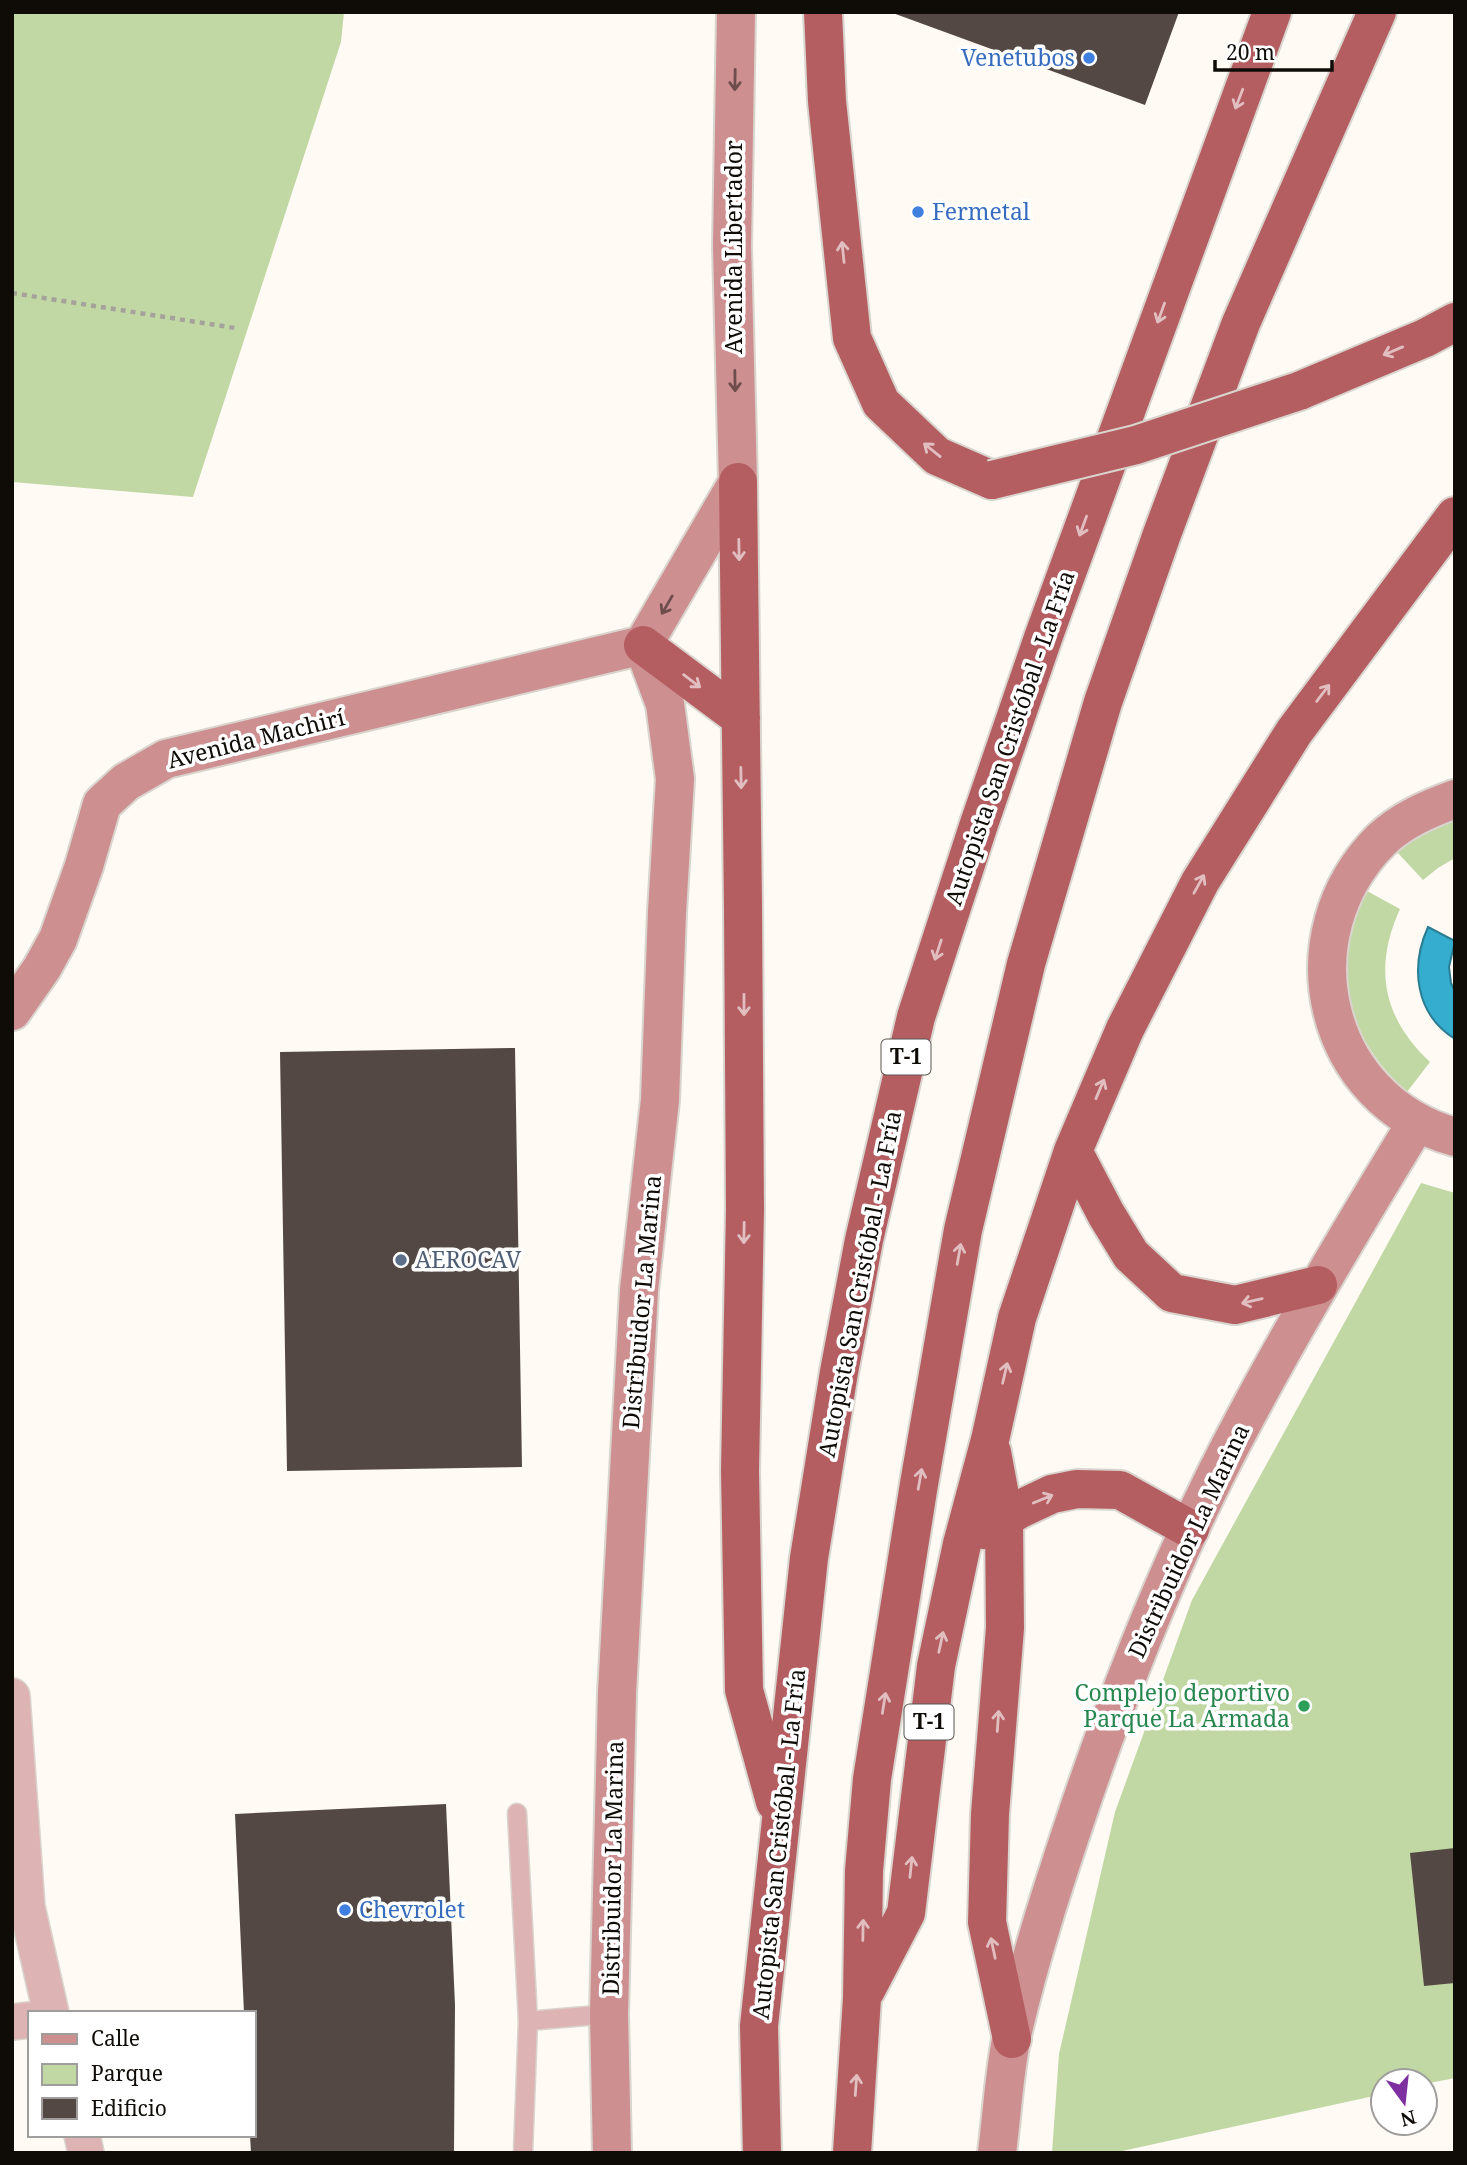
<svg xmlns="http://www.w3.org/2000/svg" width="1467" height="2165" font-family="'Noto Serif',serif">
<rect width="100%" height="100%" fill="#fffaf3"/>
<path fill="#c1d8a5" d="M 12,12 L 344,12 L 341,42 L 193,497 L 12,482 Z
M 1455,818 L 1455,858 L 1438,868 L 1423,880 L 1397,852 L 1417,836 Z
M 1367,891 L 1400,909 C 1373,968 1383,1018 1430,1062 L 1407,1092 C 1344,1035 1330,968 1367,891 Z
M 1421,1183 L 1455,1193 L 1455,2078 L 1425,2084 L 1425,2081 L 1383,2081 L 1383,2094 L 1113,2153 L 1052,2153 L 1059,2054 L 1115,1812 L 1192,1600 Z"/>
<path fill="#35adce" stroke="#2a7d93" stroke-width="2" d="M 1428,927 L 1455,941 L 1449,967 L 1451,983 L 1455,992 L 1455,1039 C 1415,1014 1410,967 1428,927 Z"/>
<path fill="#544844" d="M 890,12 L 1179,12 L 1145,105 Z
M 515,1048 L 522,1467 L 287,1471 L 280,1052 Z
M 446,1804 L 455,2005 L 454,2153 L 251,2153 L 250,2135 L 254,2135 L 254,2013 L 244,2013 L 235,1814 Z
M 1455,1848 L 1455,1983 L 1424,1986 L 1410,1853 Z"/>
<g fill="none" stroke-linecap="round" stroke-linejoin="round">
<defs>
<path id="lane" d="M 517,1813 L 528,2021 L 609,2014
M 523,2153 L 528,2021"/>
<path id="street" d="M 12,1696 L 27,1907 L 51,2013
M 12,2022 L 30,2020
M 82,2135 L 86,2153"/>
<path id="secondary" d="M 643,645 L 738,482 L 732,246 L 736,12
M 1455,799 C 1428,809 1402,820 1381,840 C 1285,936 1322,1100 1455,1137
M 12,1011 L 42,968 L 58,939 L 84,866 L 102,804 L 126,782 L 166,759 L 643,645
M 612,2153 L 609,2014 L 617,1693 L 639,1290 L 660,1100 L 667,912 L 675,779 L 665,704 L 643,645
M 997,2153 C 1002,2114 1004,2074 1012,2035 C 1030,1956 1055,1880 1081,1803 C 1126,1672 1178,1542 1244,1420 C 1298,1318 1357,1220 1417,1122"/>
<path id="highway" d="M 823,12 L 827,101 L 852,338 L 881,403 L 937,456 L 992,480
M 1299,391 L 1425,338 L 1455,322
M 738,482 L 743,907 L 745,1209 L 740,1471 L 744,1690 L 775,1802
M 643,645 L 741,718
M 1073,1151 L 1106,1214 L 1131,1255 L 1172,1293 L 1235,1305 L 1318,1285
M 992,1452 L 1004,1517 L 1005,1628 L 990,1814 L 987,1922 L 1012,2039
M 985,1530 L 1020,1509 L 1052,1494 L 1077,1489 L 1120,1490 L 1190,1529
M 866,1990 L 906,1913 L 936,1666 L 962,1544 L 990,1440 L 1017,1318 L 1073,1151 L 1125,1029 L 1200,882 L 1294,732 L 1455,516
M 762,2153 L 759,2026 L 809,1558 L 839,1372 L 864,1240 L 916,1017 L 979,824 L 1043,638 L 1272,12
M 852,2153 L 862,1998 L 864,1871 L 872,1779 L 919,1484 L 963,1230 L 1026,964 L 1103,702 L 1162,534 L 1241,323 L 1377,12"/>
</defs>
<use href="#lane" stroke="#d9d4cd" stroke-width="21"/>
<use href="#street" stroke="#d9d4cd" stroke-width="38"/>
<use href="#secondary" stroke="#d9d4cd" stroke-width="42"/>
<use href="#highway" stroke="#d9d4cd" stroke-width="42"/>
<path stroke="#a5a19b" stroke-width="4.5" stroke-dasharray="5 5" stroke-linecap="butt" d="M 12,293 L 235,328"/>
<use href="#lane" stroke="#deb3b3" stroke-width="18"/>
<use href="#street" stroke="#deb3b3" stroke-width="35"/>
<use href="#secondary" stroke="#ce8f91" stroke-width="38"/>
<use href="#highway" stroke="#b55e62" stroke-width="38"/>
<defs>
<path id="highway-bridge" d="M 992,480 L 1136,445 L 1299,391"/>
</defs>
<use href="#highway-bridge" stroke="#d9d4cd" stroke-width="42" stroke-linecap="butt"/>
<use href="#highway-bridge" stroke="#b55e62" stroke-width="38"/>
</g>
<defs><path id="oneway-shaft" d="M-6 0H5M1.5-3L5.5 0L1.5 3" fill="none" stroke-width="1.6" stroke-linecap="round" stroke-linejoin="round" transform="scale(1.75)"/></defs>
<g stroke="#6e4e4c">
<use href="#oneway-shaft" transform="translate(735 80) rotate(91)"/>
<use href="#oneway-shaft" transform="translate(735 381) rotate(89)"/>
<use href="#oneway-shaft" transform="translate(667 605) rotate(120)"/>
</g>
<g stroke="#e1bfc0">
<use href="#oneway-shaft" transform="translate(1239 99) rotate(111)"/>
<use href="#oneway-shaft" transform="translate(843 252) rotate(-96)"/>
<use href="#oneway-shaft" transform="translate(1161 313) rotate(110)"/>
<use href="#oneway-shaft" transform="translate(1393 351) rotate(157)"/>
<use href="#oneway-shaft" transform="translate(932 450) rotate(-141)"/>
<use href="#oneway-shaft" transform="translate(1083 526) rotate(110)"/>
<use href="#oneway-shaft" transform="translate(739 550) rotate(89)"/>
<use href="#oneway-shaft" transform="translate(692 681) rotate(37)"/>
<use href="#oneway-shaft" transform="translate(1323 693) rotate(-53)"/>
<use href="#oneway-shaft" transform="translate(741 778) rotate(89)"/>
<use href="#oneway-shaft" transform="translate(1199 884) rotate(-61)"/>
<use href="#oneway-shaft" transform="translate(938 950) rotate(108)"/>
<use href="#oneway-shaft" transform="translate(744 1005) rotate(90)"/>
<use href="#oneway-shaft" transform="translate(1100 1089) rotate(-67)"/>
<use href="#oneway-shaft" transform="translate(744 1233) rotate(91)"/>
<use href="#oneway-shaft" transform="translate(959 1254) rotate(-80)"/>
<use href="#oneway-shaft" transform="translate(1252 1301) rotate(167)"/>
<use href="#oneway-shaft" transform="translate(1005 1373) rotate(-77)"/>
<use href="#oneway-shaft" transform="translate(920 1479) rotate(-80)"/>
<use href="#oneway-shaft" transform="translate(1043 1499) rotate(-22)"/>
<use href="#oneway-shaft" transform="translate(941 1642) rotate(-78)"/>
<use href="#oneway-shaft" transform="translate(884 1703) rotate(-81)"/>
<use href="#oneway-shaft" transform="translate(998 1721) rotate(-86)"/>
<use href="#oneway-shaft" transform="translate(911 1867) rotate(-84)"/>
<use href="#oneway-shaft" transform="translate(863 1930) rotate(-89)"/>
<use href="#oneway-shaft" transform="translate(993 1948) rotate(-102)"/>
<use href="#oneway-shaft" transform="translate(856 2085) rotate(-86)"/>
</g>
<g fill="#3f7fe0" stroke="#fff" stroke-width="2.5">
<circle cx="1089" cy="58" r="7"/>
<circle cx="918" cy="212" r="7"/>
<circle cx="345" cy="1910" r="7"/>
</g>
<circle fill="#5c6f8a" stroke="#fff" stroke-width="2.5" cx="401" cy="1260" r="7"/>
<circle fill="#2e9e5b" stroke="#fff" stroke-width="2.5" cx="1304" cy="1706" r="7"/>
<g text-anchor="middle" stroke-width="7" stroke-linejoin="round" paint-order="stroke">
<g fill="#fff" stroke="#575552" stroke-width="2">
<rect x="881.5" y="1039.5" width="49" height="35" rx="5"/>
<rect x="904.5" y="1704.5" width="49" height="35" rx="5"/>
</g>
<g font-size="21" font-weight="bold" fill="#0f0c08">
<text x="906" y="1064">T-1</text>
<text x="929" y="1729">T-1</text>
</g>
<g font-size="23" fill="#366cbe" stroke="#fff" text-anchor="start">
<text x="1075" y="66" text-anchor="end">Venetubos</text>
<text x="932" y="220">Fermetal</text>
<text x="359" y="1918">Chevrolet</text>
</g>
<g font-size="23" fill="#0f0c08" stroke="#fff">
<text transform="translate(734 247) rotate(-90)" y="8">Avenida Libertador</text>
<text transform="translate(1010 738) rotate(-71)" y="8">Autopista San Cristóbal - La Fría</text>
<text transform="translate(256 739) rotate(-14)" y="8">Avenida Machirí</text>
<text transform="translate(860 1284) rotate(-79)" y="8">Autopista San Cristóbal - La Fría</text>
<text transform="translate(642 1302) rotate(-85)" y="8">Distribuidor La Marina</text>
<text transform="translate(1189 1541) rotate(-65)" y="8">Distribuidor La Marina</text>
<text transform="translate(779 1844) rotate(-84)" y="8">Autopista San Cristóbal - La Fría</text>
<text transform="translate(613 1868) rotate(-89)" y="8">Distribuidor La Marina</text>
</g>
<g font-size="23" fill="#4e5e75" stroke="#fff" text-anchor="start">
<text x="415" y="1268">AEROCAV</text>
</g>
<g font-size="23" fill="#27864d" stroke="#fff" text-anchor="end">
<text x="1290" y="1701">Complejo deportivo<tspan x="1290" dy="26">Parque La Armada</tspan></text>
</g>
</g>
<rect width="1467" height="2165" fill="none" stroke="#0f0c08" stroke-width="28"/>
<rect x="28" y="2011" width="228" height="126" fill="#ffffff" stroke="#9f9e9c" stroke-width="2"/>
<rect x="42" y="2034" width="35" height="10" fill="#ce8f91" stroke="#9f9e9c" stroke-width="2"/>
<text x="91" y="2046" font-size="21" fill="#0f0c08">Calle</text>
<rect x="42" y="2064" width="35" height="21" fill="#c1d8a5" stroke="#9f9e9c" stroke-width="2"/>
<text x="91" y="2081" font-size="21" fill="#0f0c08">Parque</text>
<rect x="42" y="2098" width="35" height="21" fill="#544844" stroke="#9f9e9c" stroke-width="2"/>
<text x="91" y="2116" font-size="21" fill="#0f0c08">Edificio</text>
<g transform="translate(1404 2102) rotate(165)"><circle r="33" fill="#ffffff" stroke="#9f9e9c" stroke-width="2"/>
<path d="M0-5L12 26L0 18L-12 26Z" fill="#7e30a1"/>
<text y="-10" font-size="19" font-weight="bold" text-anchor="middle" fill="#0f0c08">N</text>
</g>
<path d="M1215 60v10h117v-10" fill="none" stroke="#0f0c08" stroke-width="3.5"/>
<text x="1226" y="60" font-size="21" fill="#0f0c08" stroke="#ffffff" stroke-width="5" paint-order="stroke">20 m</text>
</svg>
